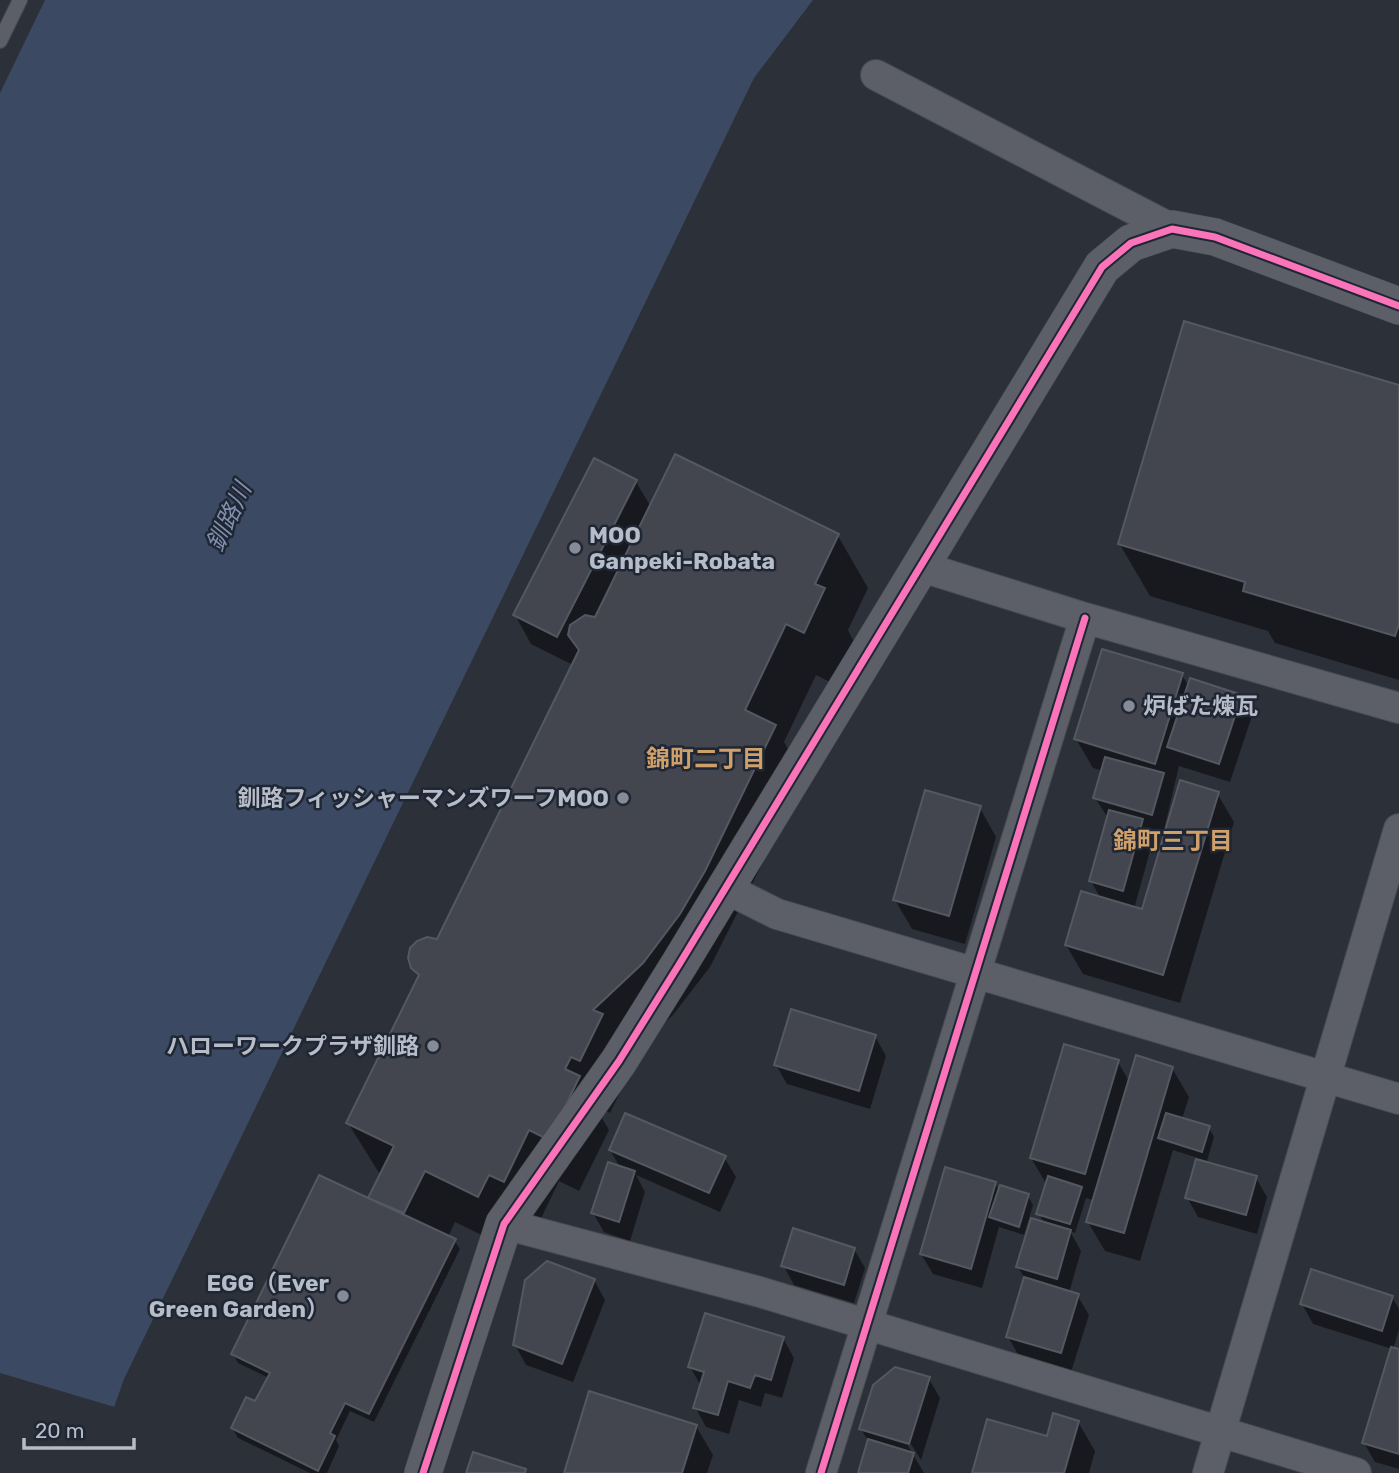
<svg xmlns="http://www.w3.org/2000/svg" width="1399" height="1473" font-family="Rubik,'Noto Sans JP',sans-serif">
<rect width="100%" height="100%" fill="#2c3039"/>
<path fill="#3b4962" d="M 45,0 L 813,0 L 754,78 L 124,1379 L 91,1473 L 0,1473 L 0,93 Z"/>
<path fill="#2c3039" d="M 0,1373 L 118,1408 L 95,1473 L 0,1473 Z"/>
<path fill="#0007" d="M 1399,386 L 1399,680 L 1275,643 L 1268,631 L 1150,596 L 1119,543 Z
M 595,460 L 636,482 L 651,507 L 838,536 L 868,588 L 848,630 L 854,642 L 834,684 L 816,675 L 784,742 L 805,779 L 710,967 L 673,1015 L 626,1059 L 632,1068 L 610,1113 L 601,1108 L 599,1113 L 609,1130 L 579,1191 L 559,1181 L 534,1233 L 519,1226 L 508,1248 L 455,1222 L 448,1237 L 454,1240 L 460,1249 L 374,1422 L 350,1411 L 336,1440 L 339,1446 L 327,1473 L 310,1473 L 238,1438 L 232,1428 L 256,1404 L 269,1378 L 238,1363 L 233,1354 L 369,1200 L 381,1176 L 348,1123 L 419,978 L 413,968 L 438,941 L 573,665 L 531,644 L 515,615 Z
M 1182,675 L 1189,687 L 1241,696 L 1252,716 L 1230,782 L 1179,766 L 1163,834 L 1147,829 L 1153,840 L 1134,909 L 1143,911 L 1217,793 L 1234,822 L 1180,1003 L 1083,974 L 1066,945 L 1101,899 L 1091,881 L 1108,818 L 1095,798 L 1103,771 L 1093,768 L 1076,739 Z
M 980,808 L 996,837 L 965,944 L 912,929 L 895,900 Z
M 875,1036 L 886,1056 L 870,1109 L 787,1084 L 776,1065 Z
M 1118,1062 L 1130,1083 L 1172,1068 L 1189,1097 L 1182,1119 L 1209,1128 L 1214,1137 L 1207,1161 L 1173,1150 L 1140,1261 L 1105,1251 L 1088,1222 L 1095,1201 L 1086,1198 L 1075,1233 L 1070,1231 L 1081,1251 L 1069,1293 L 1077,1295 L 1089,1315 L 1071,1372 L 1019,1356 L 1008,1337 L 1025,1279 L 1018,1267 L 1045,1224 L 1038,1213 L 1047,1185 L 1031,1158 Z
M 610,1150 L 724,1157 L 736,1177 L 720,1212 L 636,1175 L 645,1192 L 630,1241 L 604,1232 L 593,1213 L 621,1169 Z
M 1256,1178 L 1267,1197 L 1257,1234 L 1198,1217 L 1187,1197 Z
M 995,1183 L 999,1191 L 1028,1196 L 1033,1205 L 1024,1235 L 999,1227 L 982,1288 L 933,1274 L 921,1254 Z
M 854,1249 L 865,1268 L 854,1303 L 794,1285 L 783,1265 Z
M 594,1280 L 605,1300 L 573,1382 L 526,1365 L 515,1345 Z
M 1392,1297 L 1399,1309 L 1399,1330 L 1393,1349 L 1399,1351 L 1399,1469 L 1375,1462 L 1364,1443 L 1392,1349 L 1313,1324 L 1302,1304 Z
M 783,1338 L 794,1358 L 782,1398 L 765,1393 L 761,1407 L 739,1400 L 729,1434 L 706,1427 L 695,1407 L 701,1386 L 690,1367 Z
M 929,1379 L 940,1398 L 921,1460 L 911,1444 L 908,1446 L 924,1473 L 859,1473 L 869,1442 L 861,1429 Z
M 1078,1422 L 1095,1451 L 1089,1473 L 973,1473 Z
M 696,1426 L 713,1455 L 707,1473 L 565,1473 Z"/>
<path fill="#43464e" stroke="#545861" stroke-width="2" d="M 1184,321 L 1399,385 L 1399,624 L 1395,636 L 1243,591 L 1245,582 L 1118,544 Z
M 675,454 L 839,534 L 815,584 L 825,588 L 804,633 L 786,624 L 745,710 L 776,725 L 705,871 L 680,914 L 643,963 L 593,1010 L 603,1014 L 580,1061 L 571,1057 L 565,1069 L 580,1076 L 549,1140 L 529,1130 L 504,1182 L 489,1175 L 478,1197 L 425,1171 L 404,1213 L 368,1198 L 394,1146 L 346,1123 L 419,975 L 411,968 L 408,958 L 410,948 L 417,941 L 427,937 L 437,939 L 579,650 L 568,635 L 570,625 L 585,615 L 595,617 Z
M 594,458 L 637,480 L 557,637 L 513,615 Z
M 1102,649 L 1183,673 L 1155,764 L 1074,739 Z
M 1190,678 L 1242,695 L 1219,764 L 1167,747 Z
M 1105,757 L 1164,773 L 1152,815 L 1093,798 Z
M 1180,780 L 1219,792 L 1163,975 L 1065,945 L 1081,891 L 1142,909 Z
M 925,790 L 981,806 L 949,916 L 893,900 Z
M 1109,810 L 1143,819 L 1123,891 L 1089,881 Z
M 791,1009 L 876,1035 L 859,1091 L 774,1065 Z
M 1064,1044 L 1119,1060 L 1085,1174 L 1030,1158 Z
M 1136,1055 L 1173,1067 L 1124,1233 L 1086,1222 Z
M 625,1113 L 726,1156 L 709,1193 L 609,1150 Z
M 1166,1113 L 1210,1126 L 1202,1152 L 1158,1138 Z
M 1196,1159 L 1257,1176 L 1246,1215 L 1185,1198 Z
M 608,1162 L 635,1171 L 619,1222 L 591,1213 Z
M 945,1167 L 996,1182 L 971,1269 L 920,1254 Z
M 319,1175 L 456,1239 L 369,1414 L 345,1403 L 330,1433 L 335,1436 L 318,1471 L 231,1428 L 246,1397 L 255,1401 L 270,1373 L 231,1354 Z
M 1048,1176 L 1082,1187 L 1070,1224 L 1036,1214 Z
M 1000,1185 L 1029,1194 L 1019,1227 L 989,1217 Z
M 1031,1218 L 1071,1230 L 1057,1279 L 1016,1267 Z
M 793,1228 L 855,1248 L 844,1285 L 781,1266 Z
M 547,1261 L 595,1279 L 562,1364 L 513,1345 L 525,1280 Z
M 1311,1269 L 1393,1296 L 1382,1331 L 1300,1304 Z
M 1024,1277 L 1079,1294 L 1061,1353 L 1006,1337 Z
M 705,1313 L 784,1337 L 771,1380 L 755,1375 L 750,1388 L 728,1381 L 718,1415 L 693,1408 L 704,1372 L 688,1367 Z
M 1391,1347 L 1399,1349 L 1399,1454 L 1362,1443 Z
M 895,1367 L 930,1377 L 909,1444 L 859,1429 L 873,1385 Z
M 589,1391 L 697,1425 L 682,1473 L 564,1473 Z
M 1053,1413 L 1079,1421 L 1064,1473 L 972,1473 L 987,1419 L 1047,1436 Z
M 868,1439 L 914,1453 L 908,1473 L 858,1473 Z
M 473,1452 L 526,1469 L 525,1473 L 466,1473 Z"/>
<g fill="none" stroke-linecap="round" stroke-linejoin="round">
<defs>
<path id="service" d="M 0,41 L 20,0"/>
<path id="minor" d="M 876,75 L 1172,229
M 919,566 L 1085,618 L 1399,708
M 725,888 L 777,914 L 1399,1099
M 504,1224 L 760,1292 L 1356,1473
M 821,1473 L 1085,618
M 1208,1473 L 1399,829"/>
<path id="tertiary" d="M 423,1473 L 504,1224 L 619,1061 L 680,963 L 1102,267 L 1131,243 L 1172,229 L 1215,237 L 1399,306"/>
</defs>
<use href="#service" stroke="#484b52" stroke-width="16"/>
<use href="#minor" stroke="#484b52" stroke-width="32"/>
<use href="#tertiary" stroke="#484b52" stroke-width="38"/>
<use href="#service" stroke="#5c5f67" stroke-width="14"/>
<use href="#minor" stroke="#5c5f67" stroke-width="30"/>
<use href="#tertiary" stroke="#5c5f67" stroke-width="37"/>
<defs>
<path id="cycleway" d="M 423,1473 L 504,1224 L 619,1061 L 680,963 L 1102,267 L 1131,243 L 1172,229 L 1215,237 L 1399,306
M 821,1473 L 1085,618"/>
</defs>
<use href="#cycleway" stroke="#1f2634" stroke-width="11"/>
<use href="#cycleway" stroke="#fb73b8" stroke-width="7"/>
</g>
<g fill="#868b97" stroke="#1f2634" stroke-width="2.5">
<circle cx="575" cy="548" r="7"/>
<circle cx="1129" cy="706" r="7"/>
<circle cx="623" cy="798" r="7"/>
<circle cx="433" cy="1046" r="7"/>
<circle cx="343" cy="1296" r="7"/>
</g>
<g text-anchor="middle" stroke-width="5" stroke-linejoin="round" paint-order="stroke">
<g font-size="23" font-weight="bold" fill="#b7bcc9" stroke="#1f2634" text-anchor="end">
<text x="589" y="543" text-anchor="start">MOO<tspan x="589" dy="26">Ganpeki-Robata</tspan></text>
<text x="1143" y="714" text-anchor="start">炉ばた煉瓦</text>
<text x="609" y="806">釧路フィッシャーマンズワーフMOO</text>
<text x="419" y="1054">ハローワークプラザ釧路</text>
<text x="329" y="1291">EGG（Ever<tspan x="329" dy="26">Green Garden）</tspan></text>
</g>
<g font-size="24" font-style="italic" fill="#808faf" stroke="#1f2634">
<text transform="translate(229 517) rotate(-65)" y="8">釧路川</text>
</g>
<g font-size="24" font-weight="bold" fill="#d0a06b" stroke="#1f2634">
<text x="706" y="767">錦町二丁目</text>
<text x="1173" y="849">錦町三丁目</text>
</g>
</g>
<path d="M24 1438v10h110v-10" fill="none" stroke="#b7bcc9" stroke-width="3.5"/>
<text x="35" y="1438" font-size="21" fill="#b7bcc9" stroke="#1f2634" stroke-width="5" paint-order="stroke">20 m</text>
</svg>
